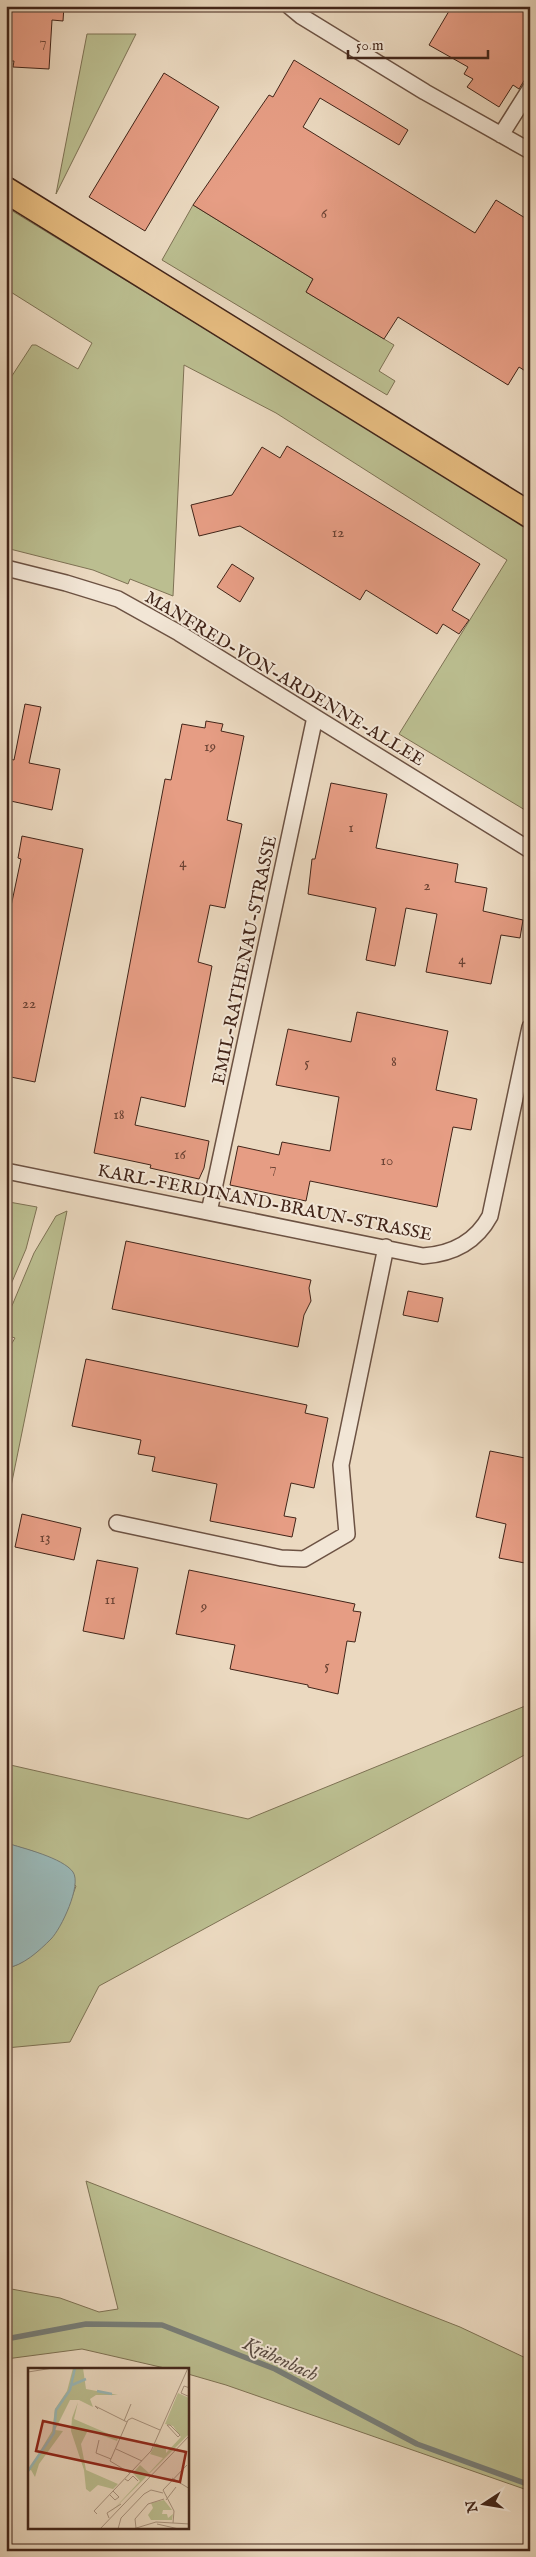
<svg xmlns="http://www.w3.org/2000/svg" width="536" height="2557" font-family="'IM FELL English',serif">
<rect width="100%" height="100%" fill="#ebd9c0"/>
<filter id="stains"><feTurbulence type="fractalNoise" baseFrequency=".004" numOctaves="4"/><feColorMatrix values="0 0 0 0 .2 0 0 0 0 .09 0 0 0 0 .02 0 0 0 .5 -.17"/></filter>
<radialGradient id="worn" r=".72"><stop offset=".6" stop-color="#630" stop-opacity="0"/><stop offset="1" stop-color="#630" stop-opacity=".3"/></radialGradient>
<path fill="#bbbe90" stroke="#7e7254" d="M 87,34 L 136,34 L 56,194 Z
M 193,205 L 313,279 L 306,292 L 394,345 L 379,371 L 395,381 L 387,395 L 162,260 Z
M 6,207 L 530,528 L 530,813 L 399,734 L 507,560 L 276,413 L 184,365 L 173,596 L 130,579 L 128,584 L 93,570 L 6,548 L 6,385 L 32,345 L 36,345 L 78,369 L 92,343 L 6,289 Z
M 9,1202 L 37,1207 L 26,1249 L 6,1296 L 6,1217 Z
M 67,1211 L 6,1511 L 6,1353 L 15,1338 L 6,1335 L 6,1320 L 34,1253 L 56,1216 Z
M 530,1704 L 530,1752 L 99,1986 L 70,2042 L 6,2048 L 6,1968 C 18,1966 24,1961 33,1954 C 61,1932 64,1918 76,1886 L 35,1852 L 6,1843 L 6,1764 L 248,1819 Z
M 86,2181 L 460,2327 L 530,2360 L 530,2491 L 226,2385 L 188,2374 L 188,2370 L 169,2369 L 82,2349 L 6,2359 L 6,2288 L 60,2298 L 99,2312 L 118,2309 Z"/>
<path fill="#9ab9b9" stroke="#777e79" d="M 6,1843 C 23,1848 63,1858 73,1872 C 82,1885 61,1929 51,1939 C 39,1951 23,1966 6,1968 Z"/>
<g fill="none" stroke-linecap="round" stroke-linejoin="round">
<path stroke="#777e79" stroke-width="5.5" d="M 6,2339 L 86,2324 L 162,2325 L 275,2369 L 417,2444 L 530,2485"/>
</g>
<path fill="#e69d84" stroke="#422519" d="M 6,6 L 64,6 L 63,21 L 52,20 L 49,69 L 13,67 L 14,61 L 6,61 Z
M 452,6 L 530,6 L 530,71 L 519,89 L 513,85 L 499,107 L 467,87 L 473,79 L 464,74 L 468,67 L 429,45 Z
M 294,60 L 408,130 L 399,145 L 320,98 L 303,127 L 475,233 L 496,200 L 530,221 L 530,374 L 519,367 L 508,385 L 398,317 L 384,339 L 306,292 L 313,279 L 193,205 L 269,95 L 273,97 Z
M 164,73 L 219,107 L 145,231 L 89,197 Z
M 287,446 L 480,564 L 452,610 L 469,620 L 459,634 L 443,624 L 437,634 L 366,590 L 360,600 L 240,526 L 199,536 L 191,505 L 232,495 L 262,447 L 280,458 Z
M 232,564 L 254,578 L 240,602 L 217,587 Z
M 25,704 L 41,707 L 29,763 L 60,769 L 52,810 L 6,800 L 6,758 L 14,760 Z
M 206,721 L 223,724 L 221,731 L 244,736 L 227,820 L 242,824 L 225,908 L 210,905 L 198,962 L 212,966 L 185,1107 L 141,1097 L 135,1125 L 209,1141 L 204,1168 L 199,1179 L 150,1168 L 151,1165 L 94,1153 L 165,779 L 171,780 L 182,724 L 205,728 Z
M 331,783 L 387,794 L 376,848 L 458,864 L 455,882 L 487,888 L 483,911 L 523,920 L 520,938 L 501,935 L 491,984 L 426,972 L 437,914 L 406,908 L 395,966 L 366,960 L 376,908 L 308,894 L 312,859 L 315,859 Z
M 22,836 L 83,849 L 35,1082 L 6,1076 L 6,930 L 21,859 L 18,858 Z
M 357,1012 L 448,1031 L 436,1090 L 477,1099 L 471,1130 L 453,1127 L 437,1207 L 310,1181 L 306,1201 L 230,1185 L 238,1146 L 279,1155 L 282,1142 L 330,1151 L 339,1097 L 276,1085 L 288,1029 L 351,1042 Z
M 126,1241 L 311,1280 L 309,1288 L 311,1301 L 304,1315 L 298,1347 L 112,1309 Z
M 408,1291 L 443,1298 L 438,1322 L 403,1315 Z
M 86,1359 L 307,1405 L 305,1413 L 328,1418 L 314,1488 L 291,1483 L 284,1516 L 296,1518 L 292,1537 L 210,1521 L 217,1484 L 152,1471 L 155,1457 L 138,1454 L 141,1440 L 72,1426 Z
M 490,1451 L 530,1459 L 530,1564 L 499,1558 L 506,1524 L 476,1517 Z
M 22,1514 L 81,1528 L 74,1560 L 15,1547 Z
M 97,1560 L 138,1568 L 124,1639 L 83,1631 Z
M 189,1570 L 355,1604 L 353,1611 L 361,1612 L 355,1642 L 347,1641 L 338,1694 L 308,1687 L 308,1685 L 230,1669 L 235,1645 L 176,1634 Z"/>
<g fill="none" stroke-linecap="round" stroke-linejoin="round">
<defs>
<path id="street" d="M 289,6 L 301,16 L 425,92 L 530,151
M 501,135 L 530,89
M 6,568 L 66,583 L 118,599 L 179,633 L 530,850
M 6,1171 L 423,1256 C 452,1254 476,1242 490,1216 L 530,1027
M 209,1212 L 315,717
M 117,1523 L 281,1558 L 304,1559 L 347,1534 L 341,1465 L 386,1247"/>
<path id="primary" d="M 6,190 L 530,515"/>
</defs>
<use href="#street" stroke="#6c5243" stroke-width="18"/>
<use href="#primary" stroke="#422519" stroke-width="28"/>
<use href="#street" stroke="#f2e6d6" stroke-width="15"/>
<use href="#primary" stroke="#e6bc80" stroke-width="25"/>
</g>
<g text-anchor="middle" stroke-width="4" stroke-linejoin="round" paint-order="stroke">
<g font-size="15" fill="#6b4334">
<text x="43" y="46">7</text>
<text x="324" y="218">6</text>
<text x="338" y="537">12</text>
<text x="210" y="751">19</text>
<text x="351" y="832">1</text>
<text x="183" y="867">4</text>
<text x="427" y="890">2</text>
<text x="462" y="964">4</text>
<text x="29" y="1008">22</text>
<text x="394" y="1066">8</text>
<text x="307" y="1067">5</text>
<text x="119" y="1119">18</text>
<text x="180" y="1159">16</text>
<text x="387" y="1165">10</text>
<text x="273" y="1172">7</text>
<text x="45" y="1542">13</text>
<text x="110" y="1604">11</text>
<text x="204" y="1611">9</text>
<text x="327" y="1670">5</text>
</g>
<g font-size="18" fill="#422519" stroke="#f2e6d6">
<text transform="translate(285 678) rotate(31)" y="6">MANFRED-VON-ARDENNE-ALLEE</text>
<text transform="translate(244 960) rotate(-78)" y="6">EMIL-RATHENAU-STRASSE</text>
<text transform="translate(265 1202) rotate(11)" y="6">KARL-FERDINAND-BRAUN-STRASSE</text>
</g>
<g font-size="19" font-style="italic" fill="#584a41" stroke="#f2e6d6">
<text transform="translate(281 2358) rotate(25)" y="7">Krähenbach</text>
</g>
</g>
<g transform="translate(28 2368)">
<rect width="161" height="161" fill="#ebd9c0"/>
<path d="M 45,0 L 55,0 L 58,21 L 90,27 L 68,27 L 62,31 L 65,39 L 51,32 L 42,32 L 27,62 L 35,63 L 11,96 L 7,109 L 3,102 L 0,103 L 24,63 L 27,41 L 39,23 ZM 150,25 L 161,30 L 161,66 L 82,145 L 112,113 L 105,105 L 112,97 L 121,105 L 135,90 L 122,86 L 128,75 L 138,81 L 138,85 L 153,69 L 145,58 L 137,56 ZM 50,34 L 46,51 L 90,70 L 89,73 L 60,62 L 53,76 L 58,102 L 90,116 L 85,121 L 70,117 L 62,124 L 58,121 L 56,102 L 43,63 L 44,50 ZM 136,132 L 144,142 L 135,142 L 134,146 L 139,146 L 140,150 L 145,146 L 144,152 L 123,152 L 120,147 L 125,140 L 123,135 Z" fill="#bbbe90"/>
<path fill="none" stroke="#9ab9b9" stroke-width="2.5" d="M 44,17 L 58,11M 69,23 L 84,26M 0,103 L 26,65 L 28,42 L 42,22 L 47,0"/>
<path fill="none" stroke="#a7917d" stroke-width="1" d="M 0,4 L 25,0M 162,20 L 156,18 L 153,25 L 162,29M 70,41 L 67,38 L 99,54M 96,53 L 103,36M 139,57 L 142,57 L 152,67 L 150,69 ZM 71,72 L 68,85 L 83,91M 88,81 L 114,93M 102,105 L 82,93 L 100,52 L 104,50 L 132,62M 144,110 L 162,121M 97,111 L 100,113 L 105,108 L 110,113M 82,127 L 87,132 L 91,129 L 85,123M 138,132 L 148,119M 69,146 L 66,143 L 123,83 L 160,0M 81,150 L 79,145 L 93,136M 145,155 L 146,143 L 135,122 L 159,97M 129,156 L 151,161M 108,160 L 107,151 L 120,136 L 136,131M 72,161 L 162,67M 90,161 L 93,150 L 116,126 L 123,122 L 135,125M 105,161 L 128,154 L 162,156"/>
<path fill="#8f2418" fill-opacity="0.15" stroke="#8f2418" stroke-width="2.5" d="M 15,53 L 158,84 L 152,114 L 8,83 Z"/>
<rect width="161" height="161" fill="none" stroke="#422519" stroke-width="2.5"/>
</g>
<rect width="536" height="2557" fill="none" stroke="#ebd9c0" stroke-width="25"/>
<rect x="8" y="8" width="521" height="2542" fill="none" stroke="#422519" stroke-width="2.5"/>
<rect x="12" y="12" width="511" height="2532" fill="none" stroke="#422519"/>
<g transform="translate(484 2504) rotate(258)" stroke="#f2e6d6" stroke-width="4" paint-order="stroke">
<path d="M0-4L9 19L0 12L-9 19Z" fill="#422519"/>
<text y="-8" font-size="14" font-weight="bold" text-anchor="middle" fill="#422519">N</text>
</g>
<path d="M348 50v8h140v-8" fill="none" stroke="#422519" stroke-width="2.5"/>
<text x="356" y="50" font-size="15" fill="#422519" stroke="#f2e6d6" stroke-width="4" paint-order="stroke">50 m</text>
<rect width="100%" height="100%" filter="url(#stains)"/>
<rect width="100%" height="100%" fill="url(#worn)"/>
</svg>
